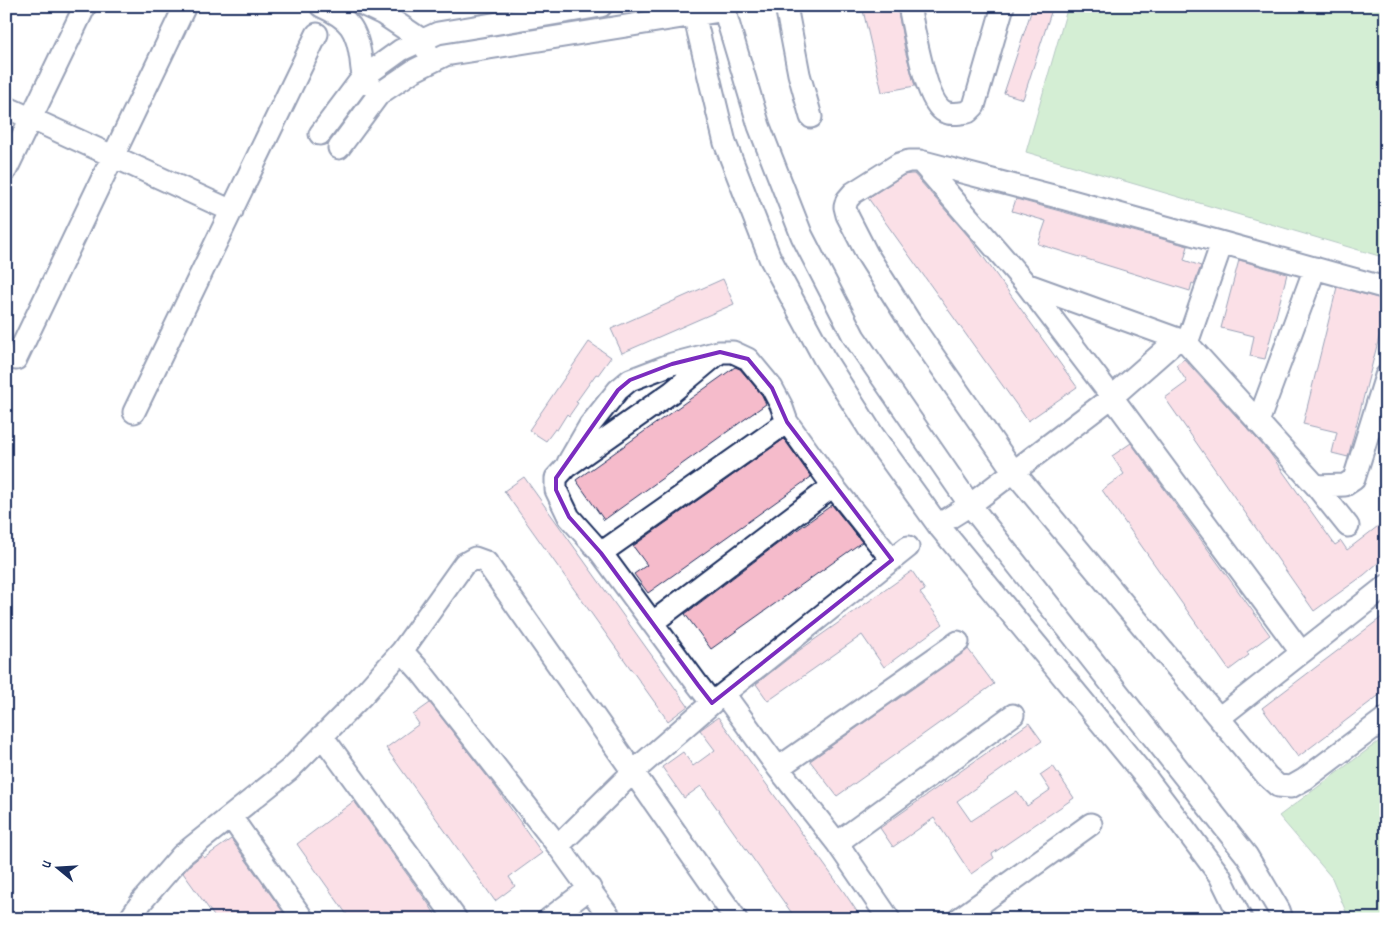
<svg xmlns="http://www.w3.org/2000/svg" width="1392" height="925" font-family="Dekko,sans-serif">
<rect width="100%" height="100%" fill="#fff"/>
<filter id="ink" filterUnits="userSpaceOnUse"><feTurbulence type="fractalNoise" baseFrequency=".02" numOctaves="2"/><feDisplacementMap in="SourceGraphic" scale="10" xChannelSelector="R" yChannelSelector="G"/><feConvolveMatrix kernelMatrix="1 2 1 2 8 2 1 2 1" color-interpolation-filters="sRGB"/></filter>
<g filter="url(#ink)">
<path fill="#a1da9f" stroke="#5e847e" d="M 1068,6 L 1386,6 L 1386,258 L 1026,152 Z
M 1386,736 L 1386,919 L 1349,919 L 1332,878 L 1279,816 Z"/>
<path fill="#f5bbcb" stroke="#1b2f5e" d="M 862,6 L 897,6 L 905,50 L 915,86 L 882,92 Z
M 1033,6 L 1053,6 L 1023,99 L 1004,93 Z
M 911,174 L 914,174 L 969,237 L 1077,387 L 1028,421 L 868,198 L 904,175 Z
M 1016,199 L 1188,246 L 1184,260 L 1201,266 L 1194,284 L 1192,283 L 1190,291 L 1038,244 L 1046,221 L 1012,211 Z
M 1239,260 L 1287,274 L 1265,359 L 1250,356 L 1254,336 L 1221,328 Z
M 723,279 L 734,304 L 622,353 L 611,329 Z
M 1337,287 L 1386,300 L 1386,311 L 1348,457 L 1332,453 L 1337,432 L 1303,424 Z
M 589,342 L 611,357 L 598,375 L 596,374 L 576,402 L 578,403 L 569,416 L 567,414 L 557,430 L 555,429 L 546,441 L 529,430 Z
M 1184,359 L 1269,452 L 1335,545 L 1341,541 L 1347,550 L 1386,520 L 1386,556 L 1364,575 L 1314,611 L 1165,398 L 1187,382 L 1176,365 Z
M 735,367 L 740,369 L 762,395 L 766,404 L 604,520 L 576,480 Z
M 784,439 L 811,477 L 648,593 L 634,574 L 647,565 L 633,546 Z
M 1131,443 L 1270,635 L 1247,652 L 1249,655 L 1229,670 L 1102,490 L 1124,474 L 1112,456 Z
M 524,477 L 688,706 L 668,721 L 504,491 Z
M 832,505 L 862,542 L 711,649 L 685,614 L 776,545 Z
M 912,571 L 925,590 L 920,593 L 943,624 L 884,667 L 862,635 L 768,701 L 756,684 L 794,654 Z
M 1386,614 L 1386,690 L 1298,757 L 1262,708 Z
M 968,649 L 994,684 L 837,796 L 810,761 Z
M 430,703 L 497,789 L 542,853 L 509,877 L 515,886 L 495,901 L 386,748 L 419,724 L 413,715 Z
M 718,717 L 844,892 L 862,919 L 796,919 L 701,786 L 684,798 L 662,767 L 683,752 L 693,766 L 715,750 L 700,730 Z
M 1029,723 L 1042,741 L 957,801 L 971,821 L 1017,791 L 1027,806 L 1050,790 L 1040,775 L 1053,766 L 1074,798 L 992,854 L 994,858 L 971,874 L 934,818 L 893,847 L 880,828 Z
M 354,801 L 428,903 L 438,919 L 350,919 L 297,844 Z
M 231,839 L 288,919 L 216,919 L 191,884 L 183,873 L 191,864 L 202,855 L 204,858 Z"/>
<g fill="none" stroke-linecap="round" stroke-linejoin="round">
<defs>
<path id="street" d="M 321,6 C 350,19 357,29 361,60 C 362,71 362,77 370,85
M 366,6 L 383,14 L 422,40 L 427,51
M 692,6 L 725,143 L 770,258 L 824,358 L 873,435 L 938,525 L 1148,780 L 1182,825 L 1220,876 L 1241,919
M 725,6 L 727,19 L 759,126 L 802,236 L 854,337 L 970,505 L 1247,856 L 1279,910 L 1282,919
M 786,6 L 799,74 L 811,117
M 909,6 C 914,28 925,103 945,112 C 952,115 961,113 968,112 L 974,106 L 1003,6
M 6,107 L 232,211
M 320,134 L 362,78 L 401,50 L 438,33 L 601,6
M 339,148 L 379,94 L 413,71 L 445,55 L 726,10
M 920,161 L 1026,284 L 1112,397 L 1301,652
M 6,170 L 85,6
M 1026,284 L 1178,339
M 1386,288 L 1065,199 L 920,161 L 909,161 L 899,164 L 853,193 L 847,200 L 845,207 L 847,215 L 867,254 L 910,322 L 1014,472 L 1267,776 L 1278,786 L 1291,787 L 1305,779 L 1386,718
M 1187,343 L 1222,243
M 16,359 L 185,6
M 134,412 L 317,34
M 1258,422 L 1315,268
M 568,463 L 590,425 L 618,390 L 630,380 L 672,364 L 718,352
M 1316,486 L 1345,485 L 1354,479 L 1386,376
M 938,525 L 970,505 L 1112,397 L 1178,339 L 1187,343 L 1316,486 L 1348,526
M 601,553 L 787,422
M 652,623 L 833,486
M 402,651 L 464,564 L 475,558 L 486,562 L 736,919
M 724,694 L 778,768 L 837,843 L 889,919
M 712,703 L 698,685 L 601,553 L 569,517 L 556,490 L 556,478 L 566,467 L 672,392 L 720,352 L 733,352 L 748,359 L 772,388 L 781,405 L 787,422 L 833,486 L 892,560
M 1219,718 L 1386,586
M 322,736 L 456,919
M 778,768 L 958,642
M 231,817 L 303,919
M 837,843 L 1013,715
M 558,846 L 633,772 L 712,703 L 908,547
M 130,919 L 142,901 L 182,855 L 289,770 L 362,696 L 402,651 L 421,672 L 558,846 L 611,919
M 549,919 L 590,888
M 959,919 L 1091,824"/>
</defs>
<use href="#street" stroke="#1b2f5e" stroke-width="25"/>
<use href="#street" stroke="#fff" stroke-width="21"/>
</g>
</g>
<path d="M0 0H1392V925H0ZM 720,352 L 748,359 L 772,388 L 787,422 L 892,560 L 712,703 L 698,685 L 601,553 L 569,517 L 556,490 L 556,478 L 618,390 L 630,380 L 672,364 Z" fill="#fff" fill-opacity=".55" fill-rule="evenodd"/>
<path fill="none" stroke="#7b2cbf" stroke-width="4" stroke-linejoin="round" d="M 720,352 L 748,359 L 772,388 L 787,422 L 892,560 L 712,703 L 698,685 L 601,553 L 569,517 L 556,490 L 556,478 L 618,390 L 630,380 L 672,364 Z"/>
<rect width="1392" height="925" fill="none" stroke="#fff" stroke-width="25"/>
<rect x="12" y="12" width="1367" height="900" fill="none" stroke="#1b2f5e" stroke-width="2" filter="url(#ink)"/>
<g transform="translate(58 868) rotate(288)" stroke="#ffffff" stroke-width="4" paint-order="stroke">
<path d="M0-4L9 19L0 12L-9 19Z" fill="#1b2f5e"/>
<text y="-8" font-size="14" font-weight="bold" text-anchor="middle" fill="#1b2f5e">U</text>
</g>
</svg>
